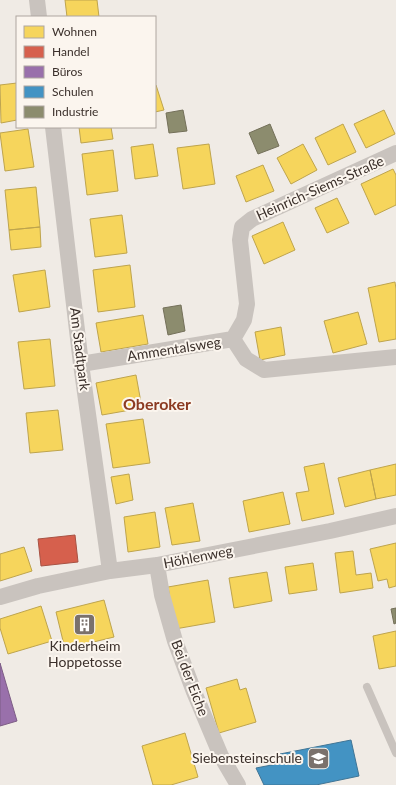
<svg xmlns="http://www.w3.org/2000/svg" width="396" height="785" font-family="Lato,sans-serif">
<rect width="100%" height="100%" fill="#f0ebe5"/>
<path fill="#f6d55c" stroke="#bea44d" d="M 65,0 L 97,0 L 99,17 L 67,17 Z
M 17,83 L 17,120 L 1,123 L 0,85 Z
M 156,85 L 164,110 L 155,112 L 155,86 Z
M 384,110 L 395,134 L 366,148 L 354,124 Z
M 343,124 L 356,152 L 328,165 L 315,138 Z
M 79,127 L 111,127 L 113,139 L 81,143 Z
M 28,129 L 34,167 L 5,171 L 0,133 Z
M 153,144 L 158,176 L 135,179 L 131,147 Z
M 209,144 L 215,184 L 183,189 L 177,148 Z
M 303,144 L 317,170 L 291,184 L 277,158 Z
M 113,150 L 118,191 L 87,195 L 82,154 Z
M 263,165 L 274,191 L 246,202 L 236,176 Z
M 393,169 L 396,175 L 396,205 L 375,215 L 361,184 Z
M 36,187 L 40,227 L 9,230 L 5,190 Z
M 337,198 L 349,223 L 327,233 L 315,208 Z
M 122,215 L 127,253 L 95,257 L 90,219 Z
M 283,222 L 295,250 L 264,264 L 252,236 Z
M 40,227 L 41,247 L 11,250 L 9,230 Z
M 130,265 L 135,307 L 98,312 L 93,270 Z
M 45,270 L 50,307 L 19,312 L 13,275 Z
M 395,282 L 396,289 L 396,339 L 379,342 L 368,288 Z
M 358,312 L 367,344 L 333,353 L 324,321 Z
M 143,315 L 148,344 L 101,352 L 96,323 Z
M 281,327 L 285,355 L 260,360 L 255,332 Z
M 50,339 L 55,386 L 24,389 L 18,342 Z
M 136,375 L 142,408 L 102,415 L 96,383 Z
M 58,410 L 63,450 L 30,453 L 26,413 Z
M 143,419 L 150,463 L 113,468 L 106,424 Z
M 324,463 L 334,514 L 302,521 L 296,493 L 309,491 L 304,467 Z
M 396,464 L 396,495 L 376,499 L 370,470 Z
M 370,470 L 376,499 L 345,507 L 338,478 Z
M 129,474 L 133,500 L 116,504 L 111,477 Z
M 283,492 L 290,524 L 249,532 L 243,501 Z
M 193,503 L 200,541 L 172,545 L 165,508 Z
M 155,512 L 160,547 L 128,552 L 124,517 Z
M 396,543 L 396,586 L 389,588 L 387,579 L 378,581 L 370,549 Z
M 24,547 L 32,571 L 0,581 L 0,554 Z
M 353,551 L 356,575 L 371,573 L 373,588 L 340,593 L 335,553 Z
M 313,563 L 317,590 L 289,594 L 285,567 Z
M 267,572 L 272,601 L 234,608 L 229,578 Z
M 208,580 L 215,622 L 175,629 L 168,587 Z
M 104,600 L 114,637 L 65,649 L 56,612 Z
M 41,606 L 52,641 L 8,654 L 0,628 L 0,619 Z
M 396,631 L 396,666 L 379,669 L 373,636 Z
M 237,679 L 240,690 L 246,688 L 256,722 L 219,733 L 206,688 Z
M 185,733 L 198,777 L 171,785 L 153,785 L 142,746 Z"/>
<path fill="#d6604d" stroke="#a85243" d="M 75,535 L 78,562 L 41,566 L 38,539 Z"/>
<path fill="#9970ab" stroke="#7d5d85" d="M 0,663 L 17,721 L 0,726 Z"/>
<path fill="#4393c3" stroke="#417595" d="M 351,740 L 359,776 L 316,785 L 264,785 L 256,768 L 282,763 L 280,754 Z"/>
<path fill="#8c8c6e" stroke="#74705a" d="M 183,110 L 187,131 L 169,133 L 166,113 Z
M 270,124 L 279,146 L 258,154 L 249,133 Z
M 181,305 L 185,331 L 168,335 L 163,308 Z
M 396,608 L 396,623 L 394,624 L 391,609 Z"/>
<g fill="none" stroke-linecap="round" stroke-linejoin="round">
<path stroke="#c9c3be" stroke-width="8" d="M 367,687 L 396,753"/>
<path stroke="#c9c3be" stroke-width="16" d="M 37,0 L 39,17
M 53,127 L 81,364 L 110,571
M 233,339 L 244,320 L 247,304 L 240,240 L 242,227 L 252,219 L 396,153
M 81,364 L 233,339 L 246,359 L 264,370 L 396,357
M 157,565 L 162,595 L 175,641 L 194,692 L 221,756 L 238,785
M 0,597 L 38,586 L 110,571 L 157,565 L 330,531 L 396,516"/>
</g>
<defs>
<symbol id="building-square" viewBox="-11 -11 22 22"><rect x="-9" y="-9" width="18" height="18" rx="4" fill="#7a716c" stroke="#fbf5ee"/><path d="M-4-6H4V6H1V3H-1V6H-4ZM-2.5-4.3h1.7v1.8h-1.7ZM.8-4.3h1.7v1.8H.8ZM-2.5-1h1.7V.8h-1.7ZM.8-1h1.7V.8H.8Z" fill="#fff"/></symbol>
<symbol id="school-square" viewBox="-11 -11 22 22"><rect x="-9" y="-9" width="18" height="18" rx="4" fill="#7a716c" stroke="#fbf5ee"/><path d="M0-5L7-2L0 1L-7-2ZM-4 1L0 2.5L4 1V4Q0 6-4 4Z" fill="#fff"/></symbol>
</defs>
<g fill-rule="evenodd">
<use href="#building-square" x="72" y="612" width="25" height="25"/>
<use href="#school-square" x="306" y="746" width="25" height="25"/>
</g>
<g text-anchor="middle" stroke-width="4" stroke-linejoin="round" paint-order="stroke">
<g font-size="14" fill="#3b302b" stroke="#fbf5ee">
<text transform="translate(320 188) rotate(-24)" y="5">Heinrich-Siems-Straße</text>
<text transform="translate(80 349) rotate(83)" y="5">Am Stadtpark</text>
<text transform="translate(174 349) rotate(-9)" y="5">Ammentalsweg</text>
<text transform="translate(198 557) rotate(-11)" y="5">Höhlenweg</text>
<text transform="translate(190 678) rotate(69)" y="5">Bei der Eiche</text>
</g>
<g font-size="14" fill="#3b302b" stroke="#fbf5ee">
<text x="85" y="651">Kinderheim<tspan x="85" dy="16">Hoppetosse</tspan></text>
<text x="302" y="763" text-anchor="end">Siebensteinschule</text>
</g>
<g font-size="16" font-weight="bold" fill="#8c3b22" stroke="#fbf5ee">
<text x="157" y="410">Oberoker</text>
</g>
</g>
<rect x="16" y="16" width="140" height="112" fill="#fbf5ee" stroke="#aea6a0"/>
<rect x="24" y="26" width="20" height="12" fill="#f6d55c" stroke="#aea6a0"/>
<text x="52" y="36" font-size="12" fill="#3b302b">Wohnen</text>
<rect x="24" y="46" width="20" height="12" fill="#d6604d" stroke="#aea6a0"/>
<text x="52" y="56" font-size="12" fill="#3b302b">Handel</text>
<rect x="24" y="66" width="20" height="12" fill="#9970ab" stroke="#aea6a0"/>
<text x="52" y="76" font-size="12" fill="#3b302b">Büros</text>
<rect x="24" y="86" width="20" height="12" fill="#4393c3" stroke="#aea6a0"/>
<text x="52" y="96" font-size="12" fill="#3b302b">Schulen</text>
<rect x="24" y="106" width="20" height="12" fill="#8c8c6e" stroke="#aea6a0"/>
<text x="52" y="116" font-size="12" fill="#3b302b">Industrie</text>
</svg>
